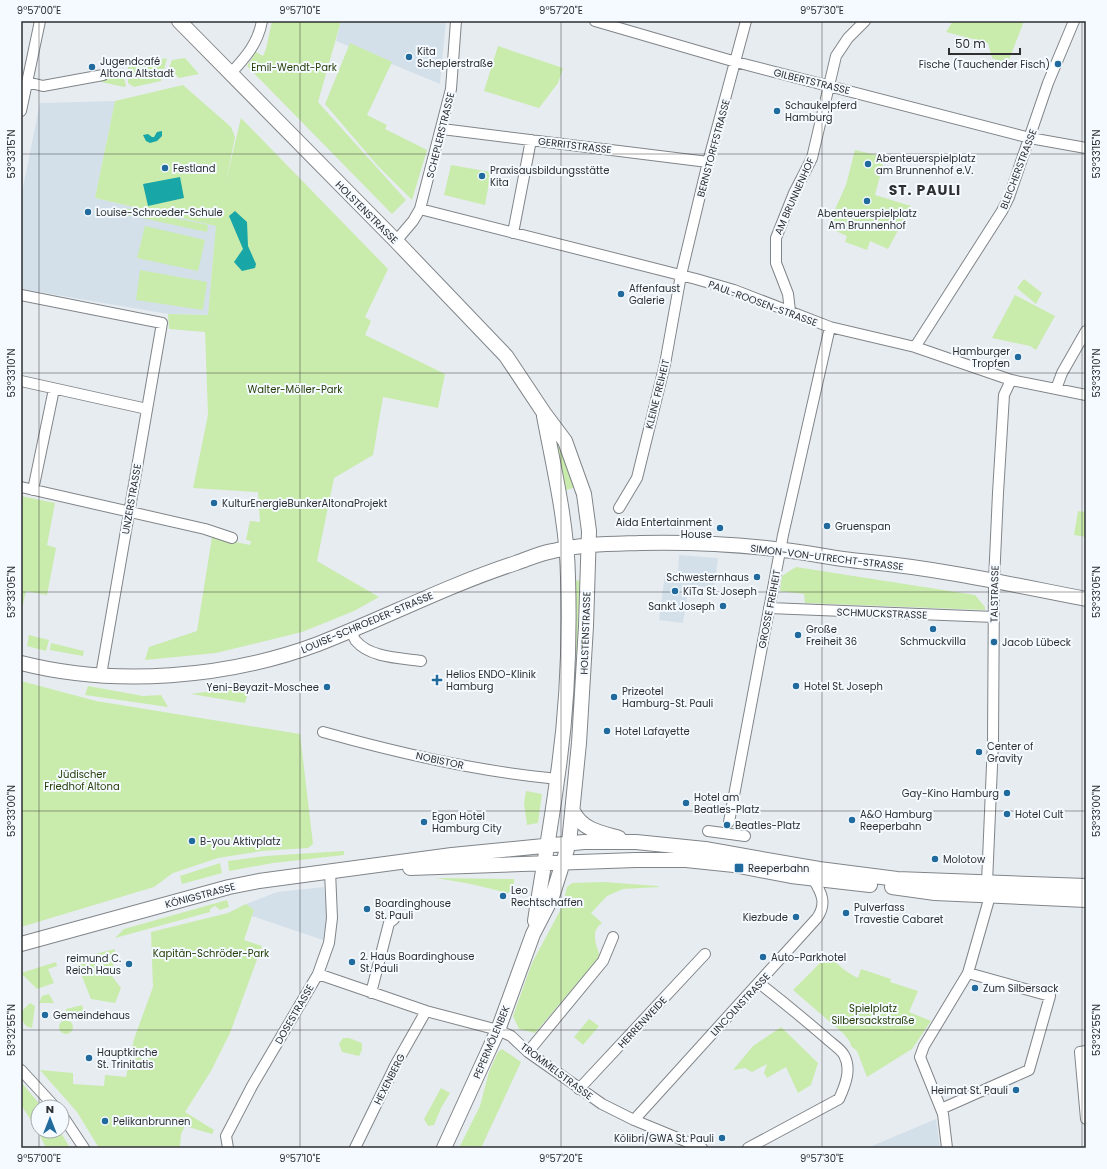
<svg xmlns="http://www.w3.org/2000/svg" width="1107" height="1169" font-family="Poppins,sans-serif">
<rect width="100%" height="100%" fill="#e7ecf1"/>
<path fill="#d4e0e9" d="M 341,21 L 446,21 L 440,84 L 336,41 Z
M 115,101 L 95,198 L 216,226 L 208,315 L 168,314 L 21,289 L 21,197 L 40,103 Z
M 679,555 L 718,558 L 714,588 L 689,585 L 683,623 L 659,620 L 665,573 L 678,575 Z
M 324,887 L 327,915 L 323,940 L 252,916 L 254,910 L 246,904 L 277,892 Z
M 936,1119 L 940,1148 L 867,1148 Z"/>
<path fill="#c9ebac" d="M 272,21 L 341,21 L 318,102 L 406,200 L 392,214 L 247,66 L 256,52 L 263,56 L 266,49 Z
M 953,21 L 1024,21 L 1007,65 L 992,58 L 988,43 L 946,32 Z
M 350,43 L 392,62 L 367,115 L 387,125 L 385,129 L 427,150 L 412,200 L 377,165 L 325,104 Z
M 498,46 L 563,68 L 558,83 L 539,108 L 484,91 Z
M 167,58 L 161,81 L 134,87 L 128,83 L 128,67 Z
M 185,58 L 199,74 L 179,78 L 169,68 L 172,60 Z
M 123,74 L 126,86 L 124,87 L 97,81 L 98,78 Z
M 183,85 L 231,127 L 235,137 L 226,181 L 241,118 L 388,269 L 365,317 L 371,321 L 365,335 L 445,374 L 438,408 L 383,397 L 373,455 L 334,478 L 317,561 L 379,597 L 354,611 L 302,632 L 216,653 L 145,660 L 149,647 L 197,631 L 212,537 L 250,545 L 251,541 L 246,540 L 250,521 L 260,522 L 258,492 L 193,488 L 208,415 L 205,332 L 169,329 L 168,314 L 208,315 L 216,226 L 95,198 L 115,101 Z
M 855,150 L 885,157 L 875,195 L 911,206 L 888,249 L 870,241 L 867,250 L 845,242 L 847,236 L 827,227 L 846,185 Z
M 451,165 L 491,172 L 485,205 L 444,195 Z
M 125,208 L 208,225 L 207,232 L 123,214 Z
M 145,226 L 205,240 L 198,271 L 137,258 Z
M 140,270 L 207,282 L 203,310 L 136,300 Z
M 1024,279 L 1042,293 L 1036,304 L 1017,288 Z
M 1015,295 L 1055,316 L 1036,350 L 1030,346 L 992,338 Z
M 554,435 L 576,487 L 566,490 L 551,436 Z
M 21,496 L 55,503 L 47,545 L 56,548 L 47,595 L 26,591 L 21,613 Z
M 1078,511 L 1086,512 L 1086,537 L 1074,535 Z
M 796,567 L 975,595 L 985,607 L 985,610 L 805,603 L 804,594 L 780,591 L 782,576 Z
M 580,580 L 577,654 L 576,655 L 575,581 Z
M 29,635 L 49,640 L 46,651 L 27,646 Z
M 51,643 L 84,651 L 83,656 L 50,650 Z
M 21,681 L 96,701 L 300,734 L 313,844 L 308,848 L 262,851 L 218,858 L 173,873 L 154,887 L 21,927 Z
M 88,686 L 143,696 L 161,695 L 168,707 L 85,695 Z
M 250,686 L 245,703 L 191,694 Z
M 526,791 L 542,794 L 538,823 L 527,825 L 524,803 Z
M 344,851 L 344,855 L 273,863 L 229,871 L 228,861 L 266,856 Z
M 220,863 L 222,873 L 182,884 L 180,876 Z
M 436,878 L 514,879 L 514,889 L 508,893 L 471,884 Z
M 604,882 L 658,886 L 659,887 L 623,889 L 607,896 L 591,913 L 602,923 C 590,931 596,945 600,956 L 535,1033 L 519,1029 L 513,1016 L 532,963 L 562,907 L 567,887 L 572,883 Z
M 227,900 L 229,907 L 220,910 L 215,906 L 210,909 L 210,912 L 115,938 L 124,929 Z
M 246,904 L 254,910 L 244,940 L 262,946 L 230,1033 L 211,1071 L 185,1112 L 214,1130 L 212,1134 L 185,1126 L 181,1134 L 180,1148 L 99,1148 L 77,1112 L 40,1070 L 73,1073 L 73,1084 L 104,1086 L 105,1075 L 126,1077 L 134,1039 L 153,987 L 151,932 L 228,913 Z
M 115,949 L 112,976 L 121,988 L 115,1003 L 91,999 L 75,959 Z
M 829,954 C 837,965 846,972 858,978 L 861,969 L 891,979 L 890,982 L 918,991 L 909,1012 L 931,1021 L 912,1049 L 867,1077 L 857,1051 L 851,1046 L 850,1042 L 844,1034 L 793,990 Z
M 56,962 L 57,966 L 48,969 L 54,983 L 37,989 L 21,973 Z
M 49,994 L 54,1003 L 39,1003 L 42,996 Z
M 30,1003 L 35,1006 L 32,1028 L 26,1026 L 21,1018 L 21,1012 Z
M 82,1005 L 85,1016 L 82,1020 L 78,1021 L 66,1013 L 66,1009 Z
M 589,1019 L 599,1026 L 583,1045 L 574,1037 Z
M59 1027a7 7 0 1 1 14 0a7 7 0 1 1-14 0Z
M 781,1027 L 818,1063 L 811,1085 L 798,1093 L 786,1067 L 767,1078 L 764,1073 L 767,1064 L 752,1072 L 745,1068 L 733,1070 L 753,1046 Z
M 343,1038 L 349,1038 L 362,1043 L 362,1050 L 359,1056 L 342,1052 L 339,1044 Z
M 502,1049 L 521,1062 L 481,1148 L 459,1148 L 480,1106 L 489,1072 L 498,1052 Z
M 21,1082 L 42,1107 L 38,1107 L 38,1131 L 60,1131 L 70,1148 L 46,1148 L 37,1129 L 21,1105 Z
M 441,1088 L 450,1093 L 441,1108 L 434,1125 L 428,1126 L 424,1119 Z"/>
<path fill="#19a6a7" d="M 162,131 L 162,136 L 157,141 L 150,143 L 146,141 L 143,135 L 148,134 L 152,137 L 154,137 L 157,132 Z
M 180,177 L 184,198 L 148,206 L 143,184 Z
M 235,211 L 247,222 L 248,246 L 256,264 L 255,268 L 242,271 L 234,262 L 243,249 L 229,216 Z"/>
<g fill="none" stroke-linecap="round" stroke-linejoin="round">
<defs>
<path id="street" d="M 595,21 L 736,62 L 1030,138 L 1086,148
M 231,73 C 246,57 258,43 262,21
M 27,82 L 43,86 L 103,75
M 21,111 L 40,21
M 442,129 L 708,162
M 420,209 L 696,279 L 734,290 L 830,327 L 915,347 L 1011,380 L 1086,395
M 513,233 L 531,140
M 396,241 L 413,221 L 420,209 L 451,89 L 456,21
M 21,295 L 162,323 L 101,675
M 790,311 L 788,294 L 776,263 L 776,238 L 794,193 L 812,158 L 836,56 L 848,38 L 865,21
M 915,347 L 1002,211 L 1009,197 L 1048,83 L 1074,21
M 21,381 L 147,409
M 1056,389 L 1062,373 L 1086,331
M 21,487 L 205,529 L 232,538
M 33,490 L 54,389
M 619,508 L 637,478 L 665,364 L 681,275 L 708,162 L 746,21
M 769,608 L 994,617
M 351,630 C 353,634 354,639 356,641 C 370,658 402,658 421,661
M 323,732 C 398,753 480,772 558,779
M 729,822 L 783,535 L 830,327
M 708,831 L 745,836
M 987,883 L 993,742 L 994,581 L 998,493 L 1004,395 L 1011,380
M 318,974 L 426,1011 L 498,1030 L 511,1036 L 528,1052 L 602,1104 L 634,1120 L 702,1148
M 371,993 L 389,923 L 394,919
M 1086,1051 L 1080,1052 L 1086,1119
M 528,1052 L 603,961 L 613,937
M 21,1070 L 55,1107
M 579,1089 L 705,954
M 941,1109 L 1029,1070 L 1050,996 L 968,973
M 62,1115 L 84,1148
M 634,1120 L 817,918 C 827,904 822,893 813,879
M 228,1148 L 226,1136 L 252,1086 L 318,974 L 329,943 L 332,918 L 330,871
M 355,1148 L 396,1064 L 426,1011
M 748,1148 L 839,1099 C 845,1086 852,1069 844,1055 C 841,1049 831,1043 826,1038 C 804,1019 782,1001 759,983
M 947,1148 L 943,1114 L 920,1057 L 924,1046 L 968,973 L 990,896 L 995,893"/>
<path id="secondary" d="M 179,21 L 396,241 L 506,356 L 544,413 L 565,441 L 584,494 L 589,531 L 586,626 L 579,743 L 569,843 L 552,897 L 533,934 L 498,1030 L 444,1148
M 21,663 C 115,687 227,678 318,644 C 385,618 448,585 516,563 C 528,559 540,553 553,551 C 581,544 611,544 640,543 C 688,542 735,544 783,550 C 812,553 840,560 870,562 C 942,569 1014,585 1086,599
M 574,813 C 583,830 602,833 619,838
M 410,868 L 636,860 L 686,860 L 734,865 L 791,876 L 870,885
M 892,887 L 935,893 L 1086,900
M 535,921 C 542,874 551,827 557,780 C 567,714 570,645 568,577 C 567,523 554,469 544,416
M 21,944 L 229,887 L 259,881 L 452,855 L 584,842 L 636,842 L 705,849 L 819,869 L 897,879 L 1086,886"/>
</defs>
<use href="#street" stroke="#808589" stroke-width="12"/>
<use href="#secondary" stroke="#808589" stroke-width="16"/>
<use href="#street" stroke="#fff" stroke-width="10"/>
<use href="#secondary" stroke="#fff" stroke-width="14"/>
</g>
<path fill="none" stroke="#2d2f31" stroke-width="1" stroke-opacity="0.45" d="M 39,21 L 39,1107M 300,21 L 300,1148M 561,21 L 561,1148M 822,21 L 822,1148M 1082,21 L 1082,1148M 21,154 L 1086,154M 21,373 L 1086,373M 21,592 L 1086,592M 21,811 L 1086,811M 21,1030 L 1086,1030M 39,1131 L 39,1148"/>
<g fill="#206a9d" stroke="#f4faff" stroke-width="1.5">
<circle cx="409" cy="57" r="4"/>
<circle cx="1058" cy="64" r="4"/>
<circle cx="92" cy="67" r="4"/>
<circle cx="777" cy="111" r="4"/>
<circle cx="868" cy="164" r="4"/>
<circle cx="165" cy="168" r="4"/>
<circle cx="482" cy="176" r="4"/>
<circle cx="867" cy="201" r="4"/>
<circle cx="88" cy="212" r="4"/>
<circle cx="621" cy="294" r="4"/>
<circle cx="1018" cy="357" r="4"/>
<circle cx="214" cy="503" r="4"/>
<circle cx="827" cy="526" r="4"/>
<circle cx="720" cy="528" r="4"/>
<circle cx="757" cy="577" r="4"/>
<circle cx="675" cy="591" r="4"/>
<circle cx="723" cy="606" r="4"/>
<circle cx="933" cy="629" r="4"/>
<circle cx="798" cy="635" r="4"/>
<circle cx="994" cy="642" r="4"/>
<path d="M435 674h4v4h4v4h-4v4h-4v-4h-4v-4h4z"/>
<circle cx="796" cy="686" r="4"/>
<circle cx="327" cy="687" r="4"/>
<circle cx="614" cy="697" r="4"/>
<circle cx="607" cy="731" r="4"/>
<circle cx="979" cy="752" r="4"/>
<circle cx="1007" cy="793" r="4"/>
<circle cx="686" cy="803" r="4"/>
<circle cx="1007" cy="814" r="4"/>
<circle cx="852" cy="820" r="4"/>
<circle cx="424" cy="822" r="4"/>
<circle cx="727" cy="825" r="4"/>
<circle cx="192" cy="841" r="4"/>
<circle cx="935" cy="859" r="4"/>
<rect x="734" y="863" width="10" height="10" rx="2"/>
<circle cx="503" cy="896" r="4"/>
<circle cx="367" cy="909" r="4"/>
<circle cx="846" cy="913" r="4"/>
<circle cx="796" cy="917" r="4"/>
<circle cx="763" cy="957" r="4"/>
<circle cx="352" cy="962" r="4"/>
<circle cx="129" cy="964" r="4"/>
<circle cx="975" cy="988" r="4"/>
<circle cx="45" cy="1015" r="4"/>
<circle cx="89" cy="1058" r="4"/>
<circle cx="1016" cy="1090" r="4"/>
<circle cx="105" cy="1121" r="4"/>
<circle cx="722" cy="1138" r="4"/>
</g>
<g text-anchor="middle" stroke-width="4" stroke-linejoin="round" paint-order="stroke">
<g font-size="10" fill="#2d2f31" stroke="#f4faff" text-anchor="start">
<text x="417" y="55">Kita<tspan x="417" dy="12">Scheplerstraße</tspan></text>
<text x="100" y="65">Jugendcafé<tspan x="100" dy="12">Altona Altstadt</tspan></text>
<text x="1050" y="68" text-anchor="end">Fische (Tauchender Fisch)</text>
<text x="785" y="109">Schaukelpferd<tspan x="785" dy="12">Hamburg</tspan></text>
<text x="876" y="162">Abenteuerspielplatz<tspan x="876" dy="12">am Brunnenhof e.V.</tspan></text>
<text x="173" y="172">Festland</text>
<text x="490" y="174">Praxisausbildungsstätte<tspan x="490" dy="12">Kita</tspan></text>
<text x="96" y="216">Louise-Schroeder-Schule</text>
<text x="867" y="217" text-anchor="middle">Abenteuerspielplatz<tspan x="867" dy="12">Am Brunnenhof</tspan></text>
<text x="629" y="292">Affenfaust<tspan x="629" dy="12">Galerie</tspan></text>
<text x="1010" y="355" text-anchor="end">Hamburger<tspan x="1010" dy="12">Tropfen</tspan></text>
<text x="222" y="507">KulturEnergieBunkerAltonaProjekt</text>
<text x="712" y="526" text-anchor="end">Aida Entertainment<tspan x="712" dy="12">House</tspan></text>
<text x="835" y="530">Gruenspan</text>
<text x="749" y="581" text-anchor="end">Schwesternhaus</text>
<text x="683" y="595">KiTa St. Joseph</text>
<text x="715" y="610" text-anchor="end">Sankt Joseph</text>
<text x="806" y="633">Große<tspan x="806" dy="12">Freiheit 36</tspan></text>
<text x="933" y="645" text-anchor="middle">Schmuckvilla</text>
<text x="1002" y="646">Jacob Lübeck</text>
<text x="446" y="678">Helios ENDO-Klinik<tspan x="446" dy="12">Hamburg</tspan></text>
<text x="804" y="690">Hotel St. Joseph</text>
<text x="319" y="691" text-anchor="end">Yeni-Beyazit-Moschee</text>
<text x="622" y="695">Prizeotel<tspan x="622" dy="12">Hamburg-St. Pauli</tspan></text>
<text x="615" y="735">Hotel Lafayette</text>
<text x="987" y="750">Center of<tspan x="987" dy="12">Gravity</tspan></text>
<text x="999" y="797" text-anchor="end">Gay-Kino Hamburg</text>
<text x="694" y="801">Hotel am<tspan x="694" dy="12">Beatles-Platz</tspan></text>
<text x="860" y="818">A&amp;O Hamburg<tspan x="860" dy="12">Reeperbahn</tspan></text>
<text x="1015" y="818">Hotel Cult</text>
<text x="432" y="820">Egon Hotel<tspan x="432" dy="12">Hamburg City</tspan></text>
<text x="735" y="829">Beatles-Platz</text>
<text x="200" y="845">B-you Aktivplatz</text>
<text x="943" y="863">Molotow</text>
<text x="748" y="872">Reeperbahn</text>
<text x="511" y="894">Leo<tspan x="511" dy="12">Rechtschaffen</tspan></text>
<text x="375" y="907">Boardinghouse<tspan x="375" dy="12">St. Pauli</tspan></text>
<text x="854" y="911">Pulverfass<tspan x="854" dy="12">Travestie Cabaret</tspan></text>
<text x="788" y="921" text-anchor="end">Kiezbude</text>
<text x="360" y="960">2. Haus Boardinghouse<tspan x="360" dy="12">St. Pauli</tspan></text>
<text x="771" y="961">Auto-Parkhotel</text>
<text x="121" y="962" text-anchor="end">reimund C.<tspan x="121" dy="12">Reich Haus</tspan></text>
<text x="983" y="992">Zum Silbersack</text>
<text x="53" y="1019">Gemeindehaus</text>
<text x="97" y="1056">Hauptkirche<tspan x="97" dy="12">St. Trinitatis</tspan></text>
<text x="1008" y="1094" text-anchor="end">Heimat St. Pauli</text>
<text x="113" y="1125">Pelikanbrunnen</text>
<text x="714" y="1142" text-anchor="end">Kölibri/GWA St. Pauli</text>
</g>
<g font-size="10" fill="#273f09" stroke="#f4faff">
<text x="294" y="71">Emil-Wendt-Park</text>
<text x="295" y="393">Walter-Möller-Park</text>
<text x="82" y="778">Jüdischer<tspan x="82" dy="12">Friedhof Altona</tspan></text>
<text x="211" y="957">Kapitän-Schröder-Park</text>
<text x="873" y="1012">Spielplatz<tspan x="873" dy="12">Silbersackstraße</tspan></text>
</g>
<g font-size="10" fill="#2d2f31" stroke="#f4faff">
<text transform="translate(812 81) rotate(14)" y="4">GILBERTSTRASSE</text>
<text transform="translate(440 135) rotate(-76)" y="4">SCHEPLERSTRASSE</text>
<text transform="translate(575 145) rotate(7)" y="4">GERRITSTRASSE</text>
<text transform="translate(713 148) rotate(-75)" y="4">BERNSTORFFSTRASSE</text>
<text transform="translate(1018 169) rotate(-69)" y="4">BLEICHERSTRASSE</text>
<text transform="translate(794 196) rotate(-66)" y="4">AM BRUNNENHOF</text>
<text transform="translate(367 212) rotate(45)" y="4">HOLSTENSTRASSE</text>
<text transform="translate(763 303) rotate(20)" y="4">PAUL-ROOSEN-STRASSE</text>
<text transform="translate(657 394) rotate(-76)" y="4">KLEINE FREIHEIT</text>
<text transform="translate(131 499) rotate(-80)" y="4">UNZERSTRASSE</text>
<text transform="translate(827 557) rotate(7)" y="4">SIMON-VON-UTRECHT-STRASSE</text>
<text transform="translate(994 594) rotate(-89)" y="4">TALSTRASSE</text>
<text transform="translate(769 609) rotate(-79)" y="4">GROSSE FREIHEIT</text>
<text transform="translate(882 613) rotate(2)" y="4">SCHMUCKSTRASSE</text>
<text transform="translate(367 622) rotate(-23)" y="4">LOUISE-SCHROEDER-STRASSE</text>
<text transform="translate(585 633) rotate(-88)" y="4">HOLSTENSTRASSE</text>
<text transform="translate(440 760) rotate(12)" y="4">NOBISTOR</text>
<text transform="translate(200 895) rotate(-15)" y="4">KÖNIGSTRASSE</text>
<text transform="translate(740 1004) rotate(-47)" y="4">LINCOLNSTRASSE</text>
<text transform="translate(294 1014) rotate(-60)" y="4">DOSESTRASSE</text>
<text transform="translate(642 1022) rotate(-47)" y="4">HERRENWEIDE</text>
<text transform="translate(491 1042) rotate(-67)" y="4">PEPERMÖLENBEK</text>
<text transform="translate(557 1071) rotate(37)" y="4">TROMMELSTRASSE</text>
<text transform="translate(389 1079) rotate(-63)" y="4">HEXENBERG</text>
</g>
<g font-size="14" font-weight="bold" letter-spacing="1" fill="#2d2f31" stroke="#f4faff">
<text x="925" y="195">ST. PAULI</text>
</g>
</g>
<rect width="1107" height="1169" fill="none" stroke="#f4faff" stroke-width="44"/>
<g transform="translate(50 1119)"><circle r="19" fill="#f4faff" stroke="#a4a9ad"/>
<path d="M0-3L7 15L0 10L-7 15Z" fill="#206a9d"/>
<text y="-6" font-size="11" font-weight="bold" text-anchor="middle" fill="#2d2f31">N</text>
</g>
<path d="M949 48v6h71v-6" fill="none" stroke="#2d2f31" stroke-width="2"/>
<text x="955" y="48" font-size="12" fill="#2d2f31" stroke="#f4faff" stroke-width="3" paint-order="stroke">50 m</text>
<rect x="22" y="22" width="1063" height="1125" fill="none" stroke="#2d2f31" stroke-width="1.5"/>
<g font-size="10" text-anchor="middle" fill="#2d2f31">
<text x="39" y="14">9°57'00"E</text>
<text x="300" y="14">9°57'10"E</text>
<text x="561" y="14">9°57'20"E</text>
<text x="822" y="14">9°57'30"E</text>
<text transform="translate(11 154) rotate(-90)" y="4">53°33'15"N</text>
<text transform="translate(1096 154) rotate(-90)" y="4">53°33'15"N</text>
<text transform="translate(11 373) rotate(-90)" y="4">53°33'10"N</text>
<text transform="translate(1096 373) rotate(-90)" y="4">53°33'10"N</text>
<text transform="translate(11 592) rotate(-90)" y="4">53°33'05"N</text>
<text transform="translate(1096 592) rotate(-90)" y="4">53°33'05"N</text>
<text transform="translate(11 811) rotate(-90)" y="4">53°33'00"N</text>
<text transform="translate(1096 811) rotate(-90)" y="4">53°33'00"N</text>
<text transform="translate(11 1030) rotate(-90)" y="4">53°32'55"N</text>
<text transform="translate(1096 1030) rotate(-90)" y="4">53°32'55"N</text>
<text x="39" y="1162">9°57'00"E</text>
<text x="300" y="1162">9°57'10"E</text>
<text x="561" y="1162">9°57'20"E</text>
<text x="822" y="1162">9°57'30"E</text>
</g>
</svg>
